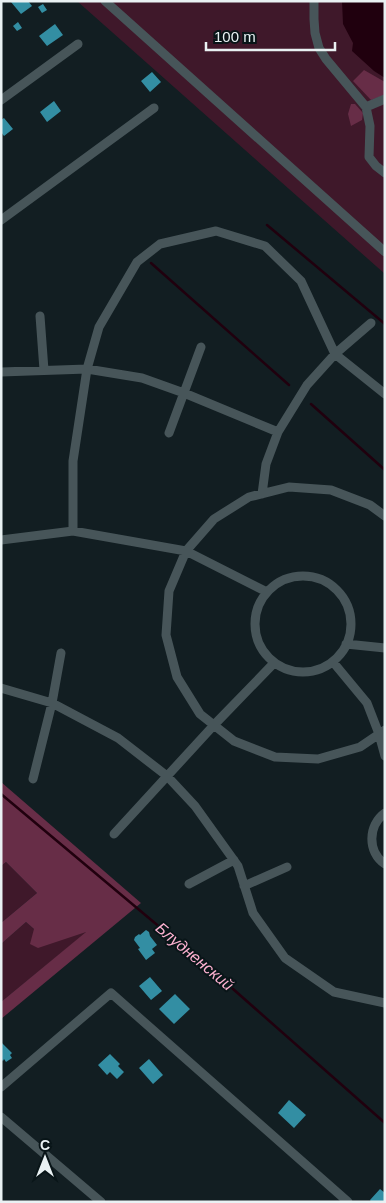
<svg xmlns="http://www.w3.org/2000/svg" width="386" height="1203" font-family="Helvetica,sans-serif">
<rect width="100%" height="100%" fill="#121e22"/>
<path fill="#3f182a" d="M 77,1 L 385,1 L 385,274 Z
M 6,862 L 37,893 L 1,923 L 1,866 Z
M 26,922 L 34,929 L 88,931 L 1,1002 L 1,944 Z"/>
<path fill="#672d47" d="M 364,70 L 385,82 L 385,95 L 371,100 L 353,81 Z
M 351,104 L 355,104 L 363,113 L 362,120 L 351,126 L 348,114 Z
M 1,782 L 141,903 L 1,1019 L 1,1002 L 86,932 L 38,948 L 30,944 L 34,929 L 26,922 L 1,944 L 1,923 L 37,893 L 6,862 L 1,866 Z"/>
<path fill="#20000e" d="M 342,1 L 385,1 L 385,78 L 374,71 L 352,51 L 353,43 L 343,24 Z"/>
<g fill="none" stroke-linecap="round" stroke-linejoin="round">
<path stroke="#20000e" stroke-width="2.5" d="M 267,225 L 385,324
M 151,263 L 289,385
M 311,404 L 385,470
M 1,794 L 224,981 L 385,1123"/>
</g>
<path fill="#338ea3" d="M 12,1 L 28,1 L 32,6 L 21,14 L 11,2 Z
M 43,4 L 47,10 L 42,13 L 38,7 Z
M 18,22 L 22,28 L 17,31 L 13,26 Z
M 55,24 L 63,35 L 47,46 L 39,36 Z
M 152,72 L 161,82 L 150,92 L 141,81 Z
M 54,101 L 61,111 L 47,122 L 40,112 Z
M 4,118 L 13,129 L 4,136 L 1,132 L 1,120 Z
M 146,930 L 149,932 L 150,936 L 157,945 L 152,949 L 155,953 L 146,960 L 138,949 L 140,948 L 134,940 L 135,937 L 139,934 L 140,935 Z
M 150,977 L 162,991 L 151,1000 L 139,986 Z
M 175,994 L 190,1009 L 174,1024 L 159,1009 Z
M 1,1042 L 12,1053 L 10,1055 L 12,1058 L 6,1062 L 4,1059 L 3,1061 L 1,1059 Z
M 110,1054 L 120,1064 L 118,1066 L 124,1072 L 117,1079 L 110,1072 L 107,1075 L 98,1065 Z
M 149,1059 L 163,1075 L 153,1084 L 139,1068 Z
M 289,1100 L 306,1115 L 294,1128 L 278,1113 Z
M 380,1189 L 385,1193 L 385,1202 L 371,1202 L 370,1200 Z"/>
<g fill="none" stroke-linecap="round" stroke-linejoin="round">
<path stroke="#475559" stroke-width="9" d="M 105,1 L 385,252
M 314,1 L 314,19 L 315,33 L 319,48 L 326,59 L 366,107 L 370,126 L 369,157 L 376,166 L 385,173
M 1,100 L 78,44
M 366,107 L 385,99
M 1,220 L 154,108
M 40,316 L 44,370
M 1,372 L 87,369 L 142,378 L 184,393 L 278,432
M 169,433 L 201,347
M 262,494 L 266,464 L 278,432 L 307,385 L 335,354 L 371,323
M 385,516 L 370,505 L 331,490 L 289,487 L 249,497 L 214,519 L 186,551 L 169,591 L 166,635 L 177,677 L 200,714 L 234,741 L 275,757 L 318,759 L 360,747 L 385,730
M 73,531 L 73,461 L 87,369 L 99,327 L 137,262 L 160,244 L 216,231 L 265,246 L 301,281 L 335,354 L 385,394
M 1,540 L 73,531 L 186,551 L 267,592
M255 624a48 48 0 1 1 96 0a48 48 0 1 1-96 0Z
M 346,644 L 385,648
M 333,662 L 367,703 L 379,734 L 385,756
M 1,688 L 52,703 L 118,738 L 167,776 L 195,806 L 238,866 L 253,913 L 285,958 L 334,992 L 385,1003
M 33,779 L 52,703 L 61,653
M 385,813 C 368,825 367,852 385,864
M 114,834 L 214,725 L 274,663
M 189,884 L 234,860
M 244,886 L 287,867
M 1,1087 L 111,993 L 348,1202
M 1,1117 L 101,1202"/>
</g>
<g text-anchor="middle" stroke-width="4" stroke-linejoin="round" paint-order="stroke">
<g font-size="16" font-style="italic" fill="#fdb1d0" stroke="#091518">
<text transform="translate(195 956) rotate(40)" y="6">Блудненский</text>
</g>
</g>
<rect width="386" height="1203" fill="none" stroke="#e9f1f3" stroke-width="5"/>
<g transform="translate(45 1158)" stroke="#091518" stroke-width="4" paint-order="stroke">
<path d="M0-4L9 19L0 12L-9 19Z" fill="#e9f1f3"/>
<text y="-8" font-size="14" font-weight="bold" text-anchor="middle" fill="#e9f1f3">С</text>
</g>
<path d="M206 42v8h129v-8" fill="none" stroke="#e9f1f3" stroke-width="2.5"/>
<text x="214" y="42" font-size="15" fill="#e9f1f3" stroke="#091518" stroke-width="4" paint-order="stroke">100 m</text>
</svg>
